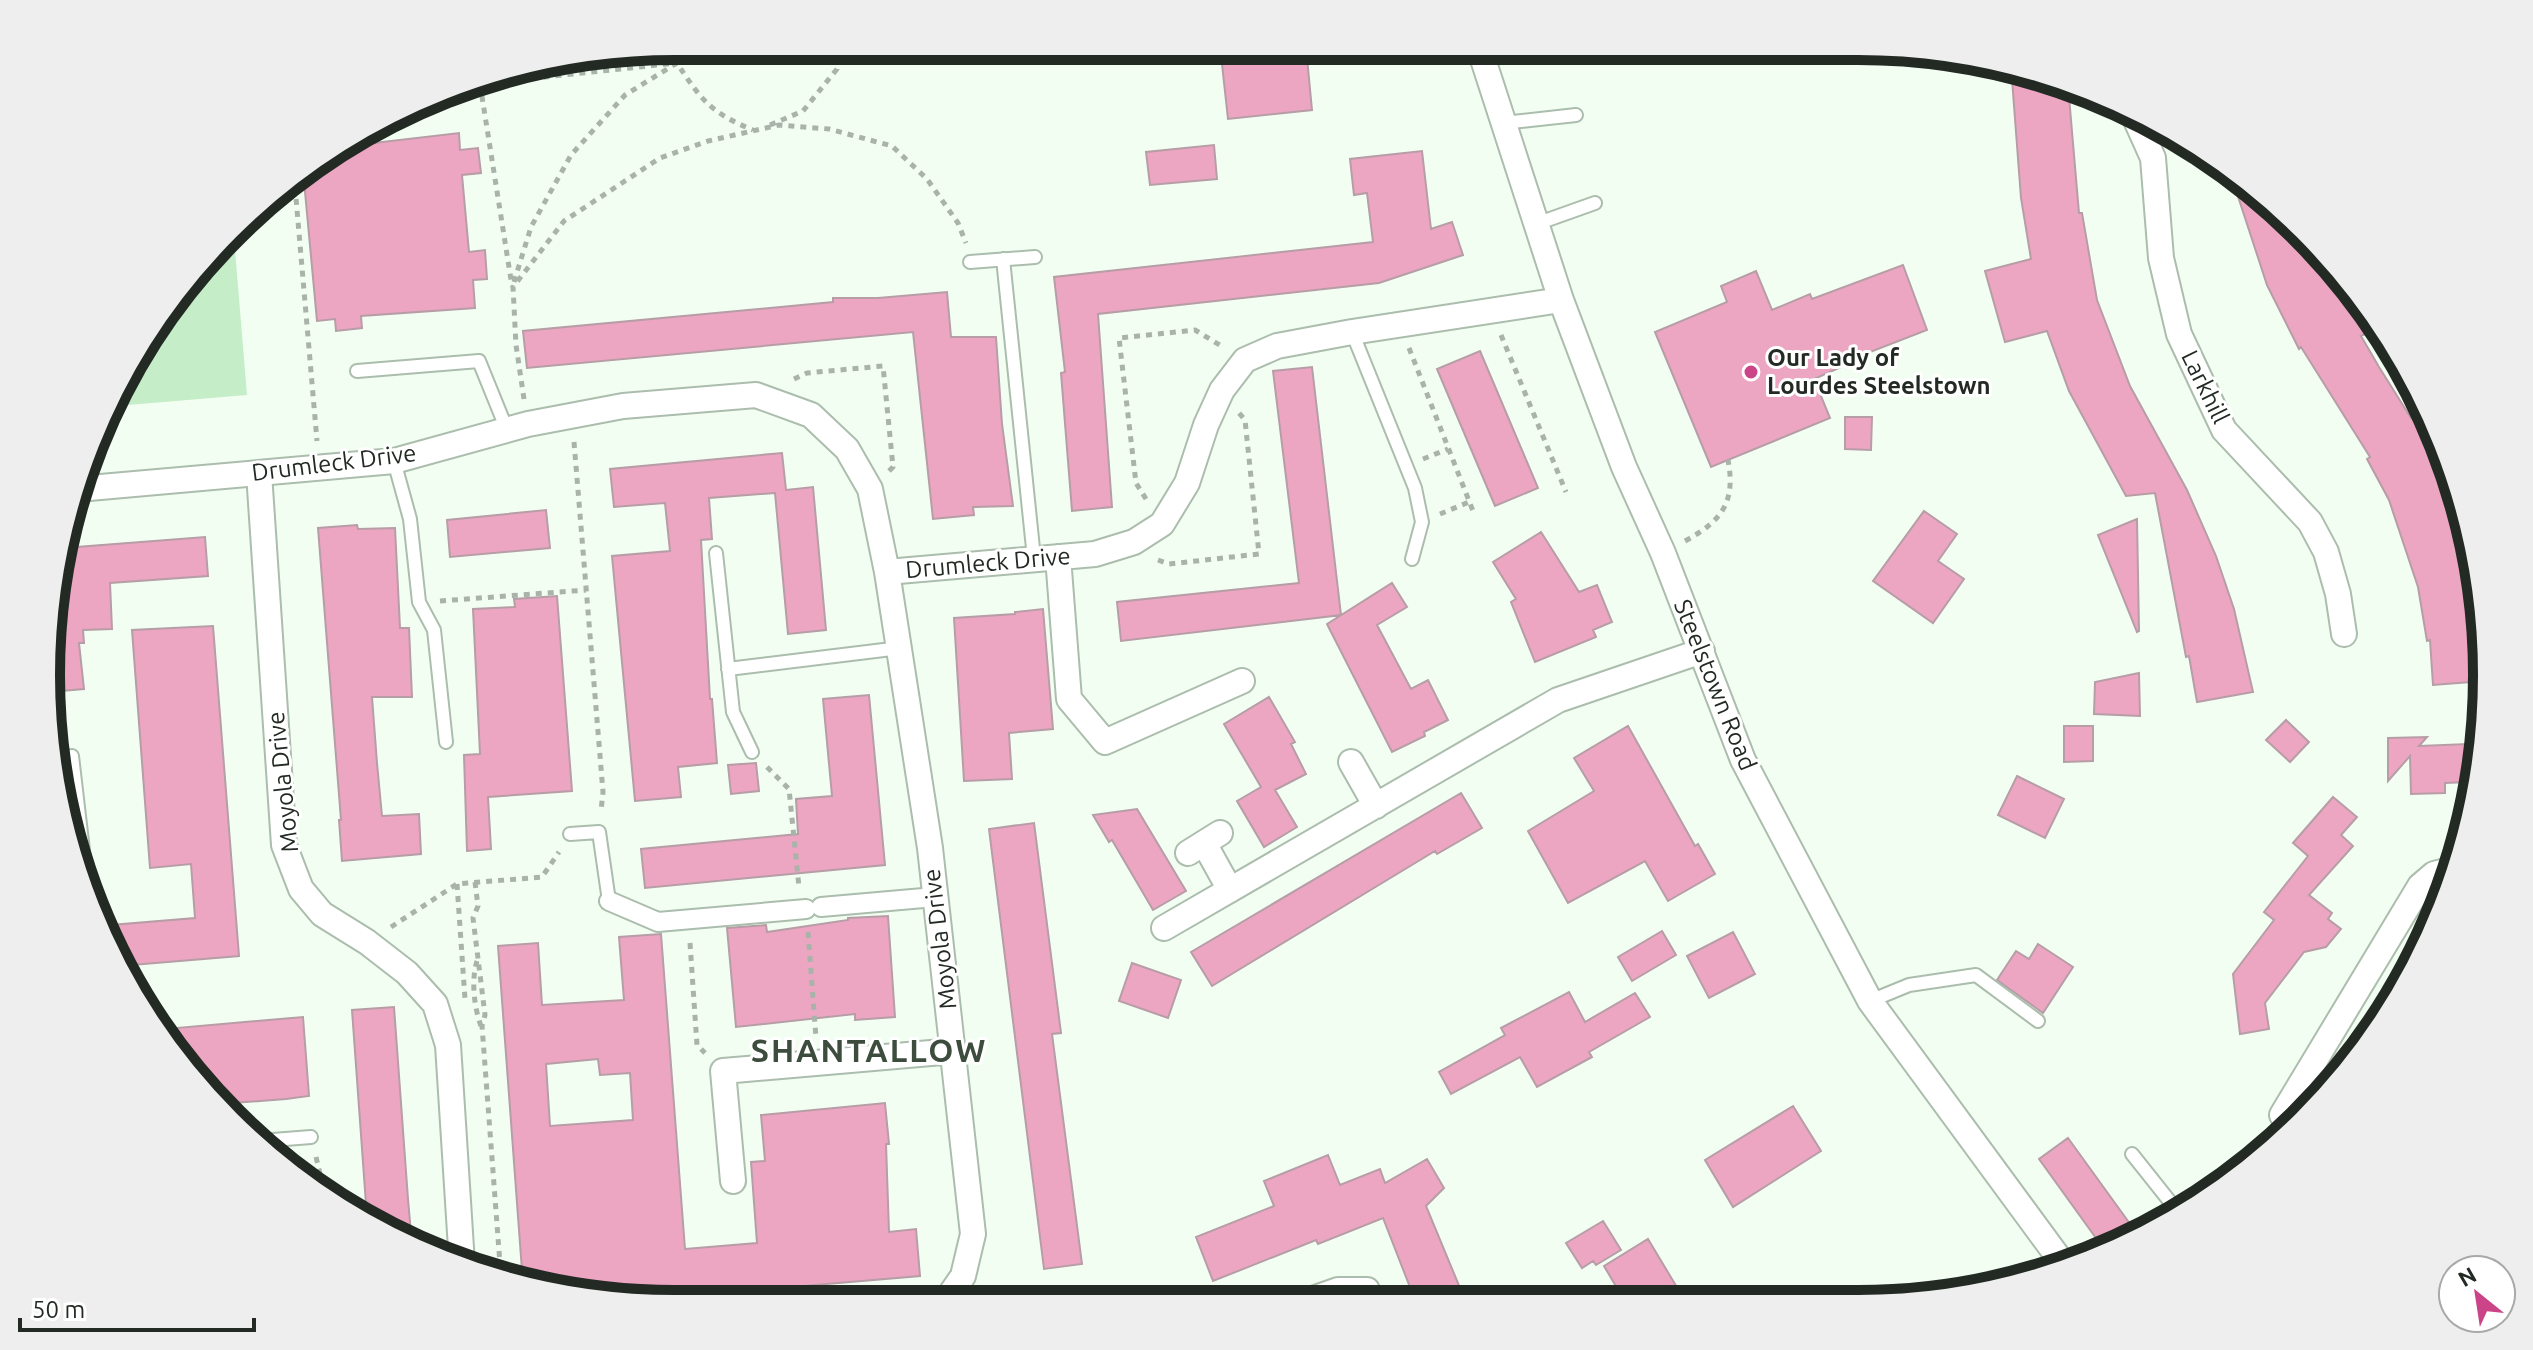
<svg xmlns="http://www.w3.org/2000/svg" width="2533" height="1350" font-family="Ubuntu,sans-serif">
<rect width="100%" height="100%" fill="#f3fef3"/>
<path fill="#c4edc8" d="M 234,238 L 247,395 L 116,406 L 152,326 Z"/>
<path fill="#eca6c2" stroke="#b69da6" stroke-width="2" fill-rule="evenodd" d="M 1260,47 L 1306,47 L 1312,110 L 1228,119 L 1221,55 L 1261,52 Z
M 2011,66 L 2068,85 L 2079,213 L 2082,213 L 2097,300 L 2130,386 L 2187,490 L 2216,556 L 2234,609 L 2253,692 L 2197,702 L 2189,656 L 2186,657 L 2155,493 L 2126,496 L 2069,391 L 2047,331 L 2005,342 L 1985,271 L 2031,259 L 2021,198 Z
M 459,133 L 460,150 L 478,148 L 481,173 L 462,175 L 469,252 L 485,250 L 487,279 L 473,280 L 475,308 L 361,316 L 362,328 L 336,331 L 335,319 L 317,321 L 303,170 L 348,146 Z
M 1214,145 L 1217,179 L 1150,185 L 1146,152 Z
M 1422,151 L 1431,229 L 1452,222 L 1463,255 L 1379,283 L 1098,314 L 1112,507 L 1072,511 L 1061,373 L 1065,372 L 1054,277 L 1373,242 L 1367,193 L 1354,195 L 1350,159 Z
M 2229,169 L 2241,176 L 2331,261 L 2379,327 L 2361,336 L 2379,367 L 2411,418 L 2425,410 L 2454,473 L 2476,571 L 2472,572 L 2483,635 L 2484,681 L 2433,685 L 2430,640 L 2427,641 L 2418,587 L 2389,500 L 2367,459 L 2370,457 L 2301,347 L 2299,349 L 2267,285 Z
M 1903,265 L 1927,330 L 1839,364 L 1841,367 L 1814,379 L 1830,418 L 1711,467 L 1655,332 L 1727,302 L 1721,286 L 1756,271 L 1772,310 L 1810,294 L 1812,299 Z
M 947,292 L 951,337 L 996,337 L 1002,424 L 1013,506 L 973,507 L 974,515 L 933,519 L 913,332 L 527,368 L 523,331 L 833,302 L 833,298 L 878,298 Z
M 1480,351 L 1538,488 L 1495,506 L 1437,369 Z
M 1312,367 L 1341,615 L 1121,641 L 1117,602 L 1299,583 L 1273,371 Z
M 1845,417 L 1872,417 L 1871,450 L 1845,449 Z
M 782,453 L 786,490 L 813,487 L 826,630 L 788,634 L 775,493 L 709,498 L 712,539 L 701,540 L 710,699 L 712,699 L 717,763 L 678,767 L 681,797 L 635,801 L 612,556 L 670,551 L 665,503 L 614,507 L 610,469 Z
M 546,510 L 550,548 L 450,557 L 447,520 Z
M 1924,511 L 1957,534 L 1938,561 L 1964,579 L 1933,623 L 1873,581 Z
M 2137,519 L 2139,631 L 2137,632 L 2098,535 Z
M 357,525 L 358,529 L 395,528 L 400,628 L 409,628 L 412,697 L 372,697 L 377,763 L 382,816 L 419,814 L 421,854 L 342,861 L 339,820 L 341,820 L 318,528 Z
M 1541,532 L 1579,592 L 1597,585 L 1612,622 L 1593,630 L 1596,637 L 1535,662 L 1511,602 L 1516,599 L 1493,562 Z
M 205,537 L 208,576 L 110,583 L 112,629 L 83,630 L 84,643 L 79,643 L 84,689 L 50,692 L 64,548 Z
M 1392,583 L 1407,607 L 1377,625 L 1411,689 L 1428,680 L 1448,720 L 1424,732 L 1425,736 L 1392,752 L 1327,624 Z
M 557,596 L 572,791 L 488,797 L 491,849 L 467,851 L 464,755 L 480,754 L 473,609 L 515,607 L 514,599 Z
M 1043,609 L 1053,729 L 1009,733 L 1012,779 L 964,781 L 954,618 L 1015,614 L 1015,612 Z
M 213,626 L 239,956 L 120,966 L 114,958 L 111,925 L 195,918 L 191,864 L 150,868 L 132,630 Z
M 2139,673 L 2140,716 L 2094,714 L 2095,682 Z
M 869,695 L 885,865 L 645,888 L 641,849 L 798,834 L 796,799 L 832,796 L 823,699 Z
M 1269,697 L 1295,742 L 1291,744 L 1306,774 L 1275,790 L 1297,827 L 1264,847 L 1237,801 L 1261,787 L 1224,724 Z
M 2286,720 L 2309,742 L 2290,762 L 2266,740 Z
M 1628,726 L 1695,846 L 1698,844 L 1715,874 L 1668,901 L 1645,861 L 1568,903 L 1528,831 L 1594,791 L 1574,758 Z
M 2064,726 L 2093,726 L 2093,761 L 2064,762 Z
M 2427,737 L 2419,746 L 2468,744 L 2468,782 L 2445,783 L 2445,793 L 2411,794 L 2410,756 L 2388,781 L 2388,738 Z
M 756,763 L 759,791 L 731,794 L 728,765 Z
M 2017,776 L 2064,799 L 2045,838 L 1998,815 Z
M 1461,793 L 1482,828 L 1437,854 L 1435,851 L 1212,986 L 1191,952 Z
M 2333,797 L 2357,817 L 2341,835 L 2353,846 L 2309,895 L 2332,913 L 2328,919 L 2341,929 L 2326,947 L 2304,952 L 2265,1003 L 2269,1029 L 2240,1034 L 2233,974 L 2274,920 L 2264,912 L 2308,856 L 2293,843 Z
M 1137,809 L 1186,891 L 1153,910 L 1112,840 L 1109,842 L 1093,815 Z
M 1034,823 L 1061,1033 L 1052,1034 L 1082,1264 L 1044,1269 L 989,829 Z
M 888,916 L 895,1017 L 855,1020 L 855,1014 L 736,1027 L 727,928 L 766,925 L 767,932 L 848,920 L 848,918 Z
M 1662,931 L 1676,955 L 1632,981 L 1618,957 Z
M 1733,932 L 1755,974 L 1709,998 L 1687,956 Z
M 661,934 L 685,1249 L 757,1243 L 751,1162 L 765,1161 L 761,1115 L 885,1103 L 889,1144 L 886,1144 L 889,1232 L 916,1229 L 920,1276 L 626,1301 L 523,1284 L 498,946 L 538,943 L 542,1005 L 624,1000 L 619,937 ZM 598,1059 L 600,1075 L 630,1073 L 633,1120 L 550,1126 L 546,1064 Z
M 2038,944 L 2073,967 L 2043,1013 L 1997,980 L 2016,951 L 2029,959 Z
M 1132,963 L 1181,980 L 1168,1018 L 1119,1001 Z
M 1569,992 L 1585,1022 L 1635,993 L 1650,1017 L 1589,1052 L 1592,1057 L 1537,1087 L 1520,1057 L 1451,1094 L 1439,1072 L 1505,1035 L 1501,1028 Z
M 394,1007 L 408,1199 L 412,1245 L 396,1239 L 367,1218 L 352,1010 Z
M 303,1017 L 309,1096 L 286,1099 L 219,1104 L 165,1029 Z
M 1793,1106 L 1821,1151 L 1733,1207 L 1705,1160 Z
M 2068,1138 L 2138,1235 L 2106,1252 L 2039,1159 Z
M 1328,1155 L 1340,1185 L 1380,1169 L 1385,1183 L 1427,1159 L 1444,1188 L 1426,1206 L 1465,1300 L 1415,1300 L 1383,1218 L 1318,1244 L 1316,1240 L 1213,1281 L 1196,1237 L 1274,1206 L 1264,1181 Z
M 1603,1221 L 1621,1250 L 1596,1265 L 1593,1261 L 1582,1268 L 1566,1243 Z
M 1648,1239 L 1684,1299 L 1624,1300 L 1604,1266 Z"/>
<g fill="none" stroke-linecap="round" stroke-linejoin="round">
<defs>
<path id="service" d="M 1503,123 L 1576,115
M 1536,224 L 1595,203
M 1003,259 L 1034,558
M 970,262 L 1035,257
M 1352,332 L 1415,488 L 1422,522 L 1412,559
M 357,371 L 479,361 L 507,430
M 394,461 L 410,519 L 419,602 L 434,630 L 446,742
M 716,553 L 733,712 L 752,752
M 728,669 L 900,648
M 72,756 L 88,893
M 570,834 L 599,832 L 609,901
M 1870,1001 L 1909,985 L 1976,975 L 2038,1021
M 260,1141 L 311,1137
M 2132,1154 L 2179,1213"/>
<path id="pedestrian" d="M 609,901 L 658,922 L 806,909
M 821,907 L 935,897"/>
<path id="minor" d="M 1479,47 L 1561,300 L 1624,467 L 1663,553 L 1743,760 L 1870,1001 L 2064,1265
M 2131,109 L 2153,158 L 2161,258 L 2179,334 L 2224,430 L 2310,522 L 2326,552 L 2338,594 L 2344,634
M 259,473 L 284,845 L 301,889 L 322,914 L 367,942 L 407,973 L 435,1004 L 448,1045 L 462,1264
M 78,489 L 394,461 L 528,424 L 623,406 L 756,395 L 811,415 L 847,449 L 870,489 L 887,572 L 930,848 L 973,1234 L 963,1276 L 945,1302
M 1058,557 L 1069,699 L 1105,742 L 1242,681
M 887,572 L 1095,554 L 1134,542 L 1162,524 L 1187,483 L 1206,425 L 1222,390 L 1245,360 L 1277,346 L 1352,332 L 1561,300
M 1351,762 L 1376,806
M 1204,843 L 1230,890
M 1188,853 L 1220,833
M 1164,928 L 1558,700 L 1702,651
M 2282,1115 L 2420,886 L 2434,874 L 2454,869
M 733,1181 L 723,1071 L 954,1051
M 1307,1301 L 1338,1290 L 1367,1290 L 1371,1300"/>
</defs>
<use href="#service" stroke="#abbdac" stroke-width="16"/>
<use href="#pedestrian" stroke="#abbdac" stroke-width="22"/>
<use href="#minor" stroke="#abbdac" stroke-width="28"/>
<path stroke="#a9b3aa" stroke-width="5" stroke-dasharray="6 6" stroke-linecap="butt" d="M 480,84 L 512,286
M 460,86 L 677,63 L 676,46
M 770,125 L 803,111 L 837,69 L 838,46
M 294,175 L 317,441
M 514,282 L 531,227 L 571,155 L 625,95 L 677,63 C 701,100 711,113 753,130
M 1501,335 L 1566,492
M 1409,348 L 1473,511
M 794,379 L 807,373 L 883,366 L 893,467 L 889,471
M 524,399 L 516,345 L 513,287 L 564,221 L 660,158 L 708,141 L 779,125 L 829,129 L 892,146 L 927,179 L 958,223 L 966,243
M 574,442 L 603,792 L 601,811
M 1423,459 L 1448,449
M 1146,499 L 1136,483 L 1119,338 L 1195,330 L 1223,347
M 1440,514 L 1469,502
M 1685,541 C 1722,521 1736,502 1728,460
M 1158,560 L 1169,564 L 1259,554 L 1245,420 L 1239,413
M 440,601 L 586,590
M 767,767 L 789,789 L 799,887
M 475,882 L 478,906 L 473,918 L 485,1015 L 482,1026 L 500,1264 L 505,1280
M 457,884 L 465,999 L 462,999
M 391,927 L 457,884 L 542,877 L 559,852
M 808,932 L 816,1038
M 690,943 L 697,1045 L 705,1053
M 477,961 C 471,980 474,1007 481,1026
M 316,1157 L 323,1186
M 497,1277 L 499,1265
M 829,1302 L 909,1296 L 920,1298"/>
<use href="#service" stroke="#fff" stroke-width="12"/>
<use href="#pedestrian" stroke="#fff" stroke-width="18"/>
<use href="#minor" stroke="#fff" stroke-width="24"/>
</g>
<circle fill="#ca4487" stroke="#fff" stroke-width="3" cx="1751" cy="372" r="8"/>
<g text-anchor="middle" stroke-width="6" stroke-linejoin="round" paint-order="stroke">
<g font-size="24" font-weight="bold" fill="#232a24" stroke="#fff" text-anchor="start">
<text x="1767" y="366">Our Lady of<tspan x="1767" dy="28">Lourdes Steelstown</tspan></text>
</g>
<g font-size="24" fill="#232a24" stroke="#fff">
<text transform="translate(2205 387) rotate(64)" y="8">Larkhill</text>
<text transform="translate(334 463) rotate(-7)" y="8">Drumleck Drive</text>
<text transform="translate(988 563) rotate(-5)" y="8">Drumleck Drive</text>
<text transform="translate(1715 685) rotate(68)" y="8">Steelstown Road</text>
<text transform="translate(283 782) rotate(-96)" y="8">Moyola Drive</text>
<text transform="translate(940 939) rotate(-97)" y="8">Moyola Drive</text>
</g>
<g font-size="32" font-weight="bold" letter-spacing="2" fill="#3c4c3d" stroke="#fff">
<text x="869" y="1062">SHANTALLOW</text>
</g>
</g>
<path d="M0 0H2533V1350H0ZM675 60H1858A615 615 0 0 1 2473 675V675A615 615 0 0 1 1858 1290H675A615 615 0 0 1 60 675V675A615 615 0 0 1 675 60Z" fill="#edeeed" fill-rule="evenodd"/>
<path fill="none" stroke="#232a24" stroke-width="10" d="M675 60H1858A615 615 0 0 1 2473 675V675A615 615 0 0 1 1858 1290H675A615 615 0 0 1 60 675V675A615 615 0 0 1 675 60Z"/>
<g transform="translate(2477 1294) rotate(330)"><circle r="38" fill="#ffffff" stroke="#a7aaa7" stroke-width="2"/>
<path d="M0-6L14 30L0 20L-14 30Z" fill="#ca4487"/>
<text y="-12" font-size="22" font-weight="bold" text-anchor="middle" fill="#232a24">N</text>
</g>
<path d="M20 1318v12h234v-12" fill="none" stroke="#232a24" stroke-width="4"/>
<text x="32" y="1318" font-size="24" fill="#232a24" stroke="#ffffff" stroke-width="6" paint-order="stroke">50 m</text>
</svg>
